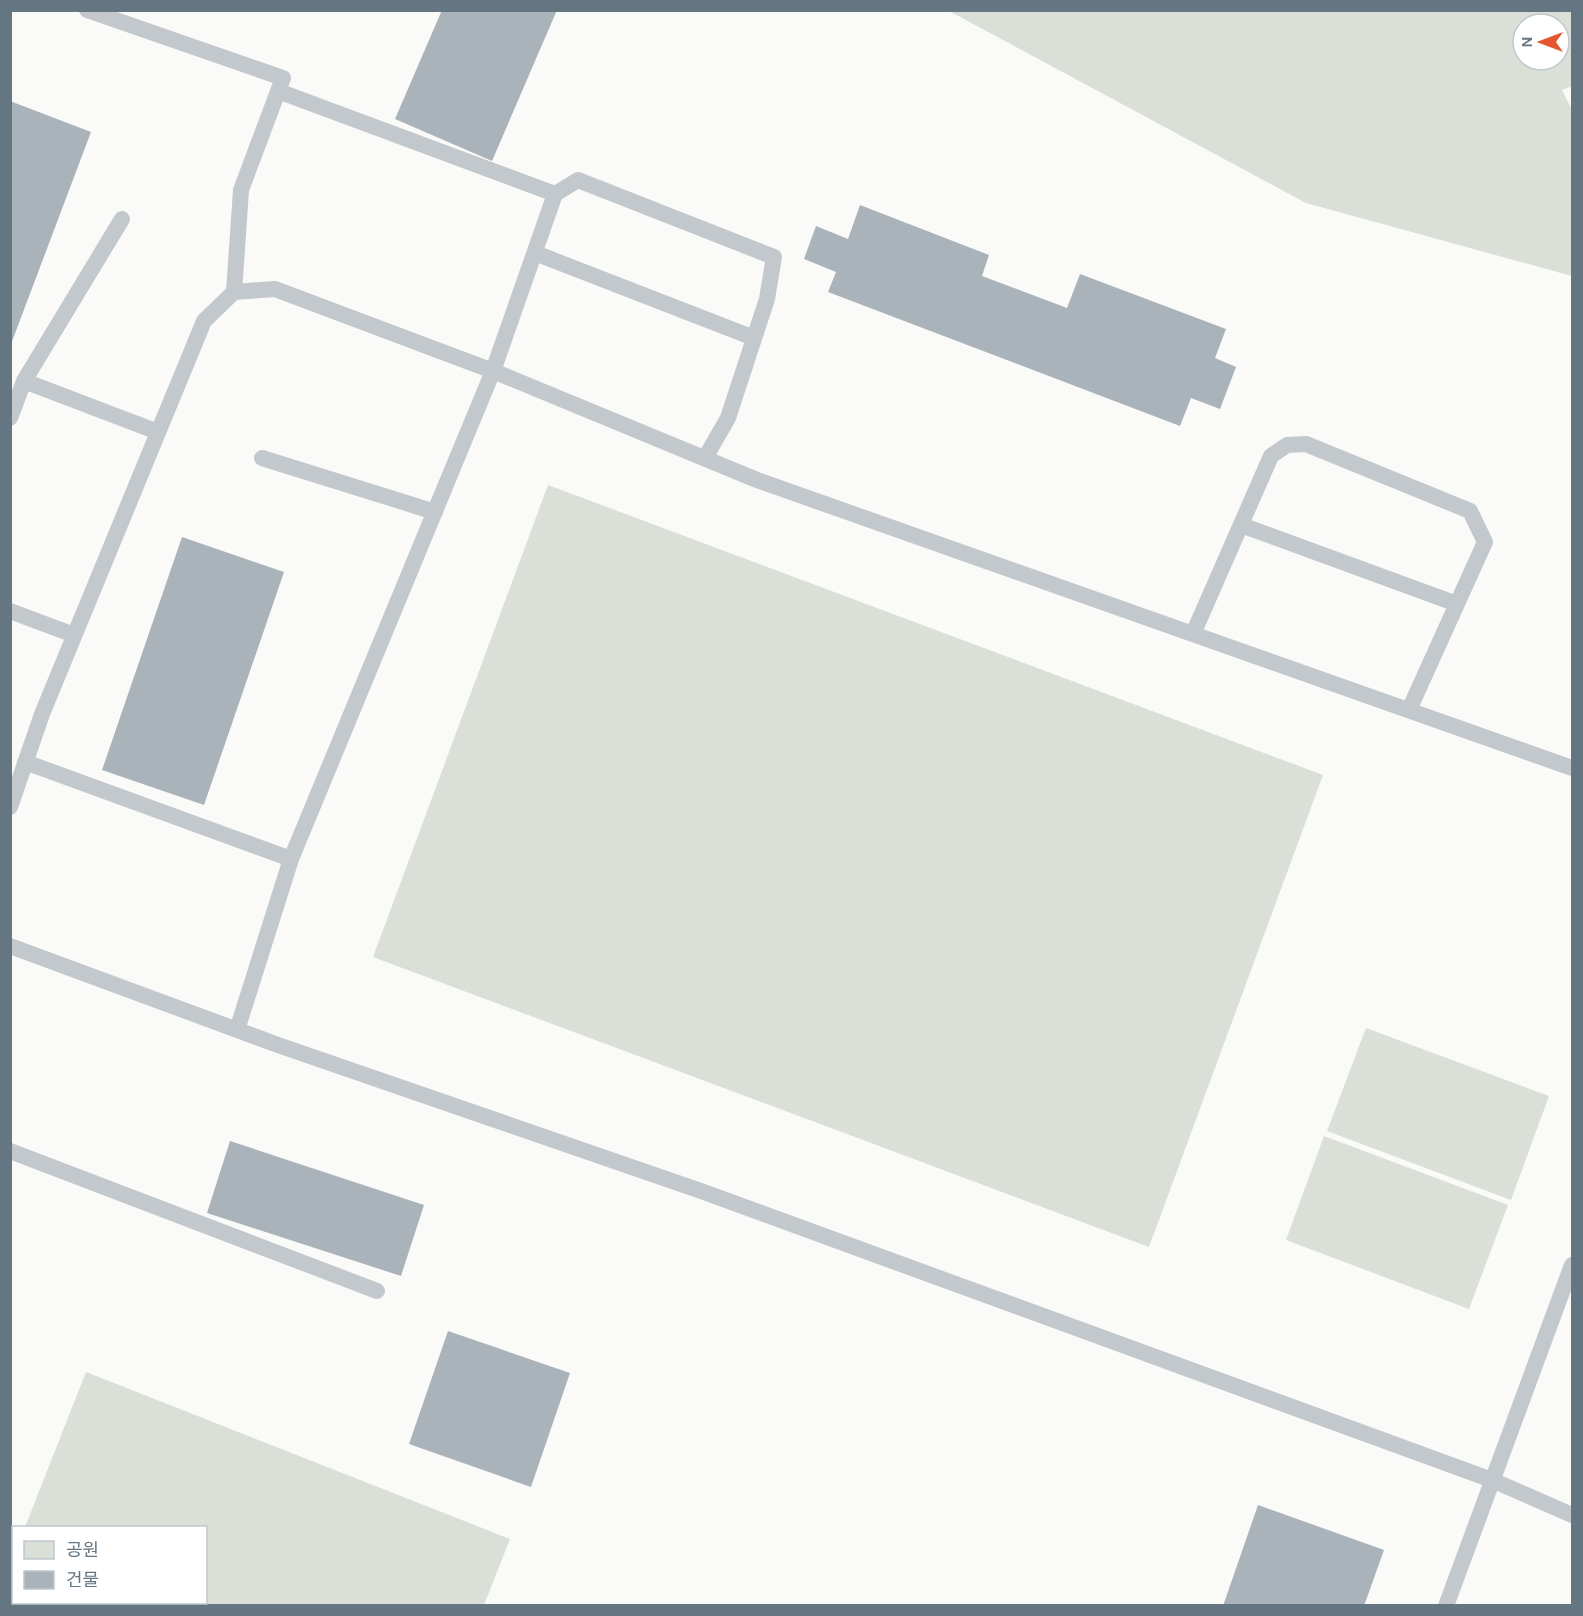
<svg xmlns="http://www.w3.org/2000/svg" width="1583" height="1616" font-family="Karla,'Noto Sans KR',sans-serif">
<rect width="100%" height="100%" fill="#fafaf8"/>
<path fill="#dadfd7" fill-rule="evenodd" d="M 949,11 L 1572,11 L 1572,86 L 1562,90 L 1572,110 L 1572,276 L 1306,203 ZM 1523,24 L 1559,24 L 1559,60 L 1523,60 Z
M 548,485 L 1323,775 L 1149,1247 L 373,957 Z
M 1366,1028 L 1549,1096 L 1511,1200 L 1327,1131 Z
M 1324,1136 L 1508,1205 L 1469,1309 L 1286,1240 Z
M 86,1372 L 510,1539 L 484,1605 L 11,1605 L 11,1566 L 13,1558 L 14,1602 L 206,1602 L 206,1528 L 25,1527 Z"/>
<path fill="#aab3b9" d="M 442,10 L 557,10 L 492,161 L 395,119 Z
M 10,101 L 91,132 L 11,344 L 10,344 Z
M 860,205 L 989,255 L 982,276 L 1067,308 L 1080,274 L 1226,329 L 1215,358 L 1236,367 L 1220,409 L 1191,398 L 1180,426 L 828,292 L 836,272 L 804,259 L 816,226 L 848,239 Z
M 182,537 L 284,572 L 204,805 L 102,770 Z
M 230,1141 L 424,1205 L 401,1276 L 207,1213 Z
M 448,1331 L 570,1373 L 531,1487 L 409,1444 Z
M 1258,1505 L 1384,1550 L 1364,1606 L 1223,1606 Z"/>
<g fill="none" stroke-linecap="round" stroke-linejoin="round">
<path stroke="#c3c8cc" stroke-width="16" d="M 87,10 L 283,78 L 241,190 L 234,292
M 555,194 L 578,180 L 774,257 L 767,299 L 728,418 L 705,458
M 535,253 L 754,338
M 24,381 L 122,219
M 10,418 L 24,381 L 158,432
M 262,458 L 435,512
M 1241,525 L 1457,604
M 10,611 L 74,635
M 1193,634 L 1271,456 L 1287,445 L 1306,444 L 1470,511 L 1485,542 L 1409,710
M 25,762 L 291,859
M 10,807 L 42,714 L 204,321 L 234,292 L 275,289 L 493,371 L 757,480 L 1572,768
M 10,946 L 278,1045 L 701,1191 L 1492,1480 L 1572,1515
M 237,1030 L 291,859 L 493,371 L 555,194 L 278,91
M 10,1151 L 377,1291
M 1446,1606 L 1572,1265"/>
</g>
<rect width="1583" height="1616" fill="none" stroke="#657683" stroke-width="24"/>
<rect x="12" y="1526" width="195" height="78" fill="#ffffff" stroke="#c1c8cd" stroke-width="1.5"/>
<rect x="24" y="1541" width="30" height="18" fill="#dadfd7" stroke="#c1c8cd" stroke-width="1.5"/>
<text x="66" y="1556" font-size="18" fill="#657683">공원</text>
<rect x="24" y="1571" width="30" height="18" fill="#aab3b9" stroke="#c1c8cd" stroke-width="1.5"/>
<text x="66" y="1586" font-size="18" fill="#657683">건물</text>
<g transform="translate(1541 42) rotate(270)"><circle r="28" fill="#ffffff" stroke="#c1c8cd" stroke-width="1.5"/>
<path d="M0-4.5L10 22L0 15L-10 22Z" fill="#e4572e"/>
<text y="-9" font-size="16" font-weight="bold" text-anchor="middle" fill="#657683">N</text>
</g>
</svg>
